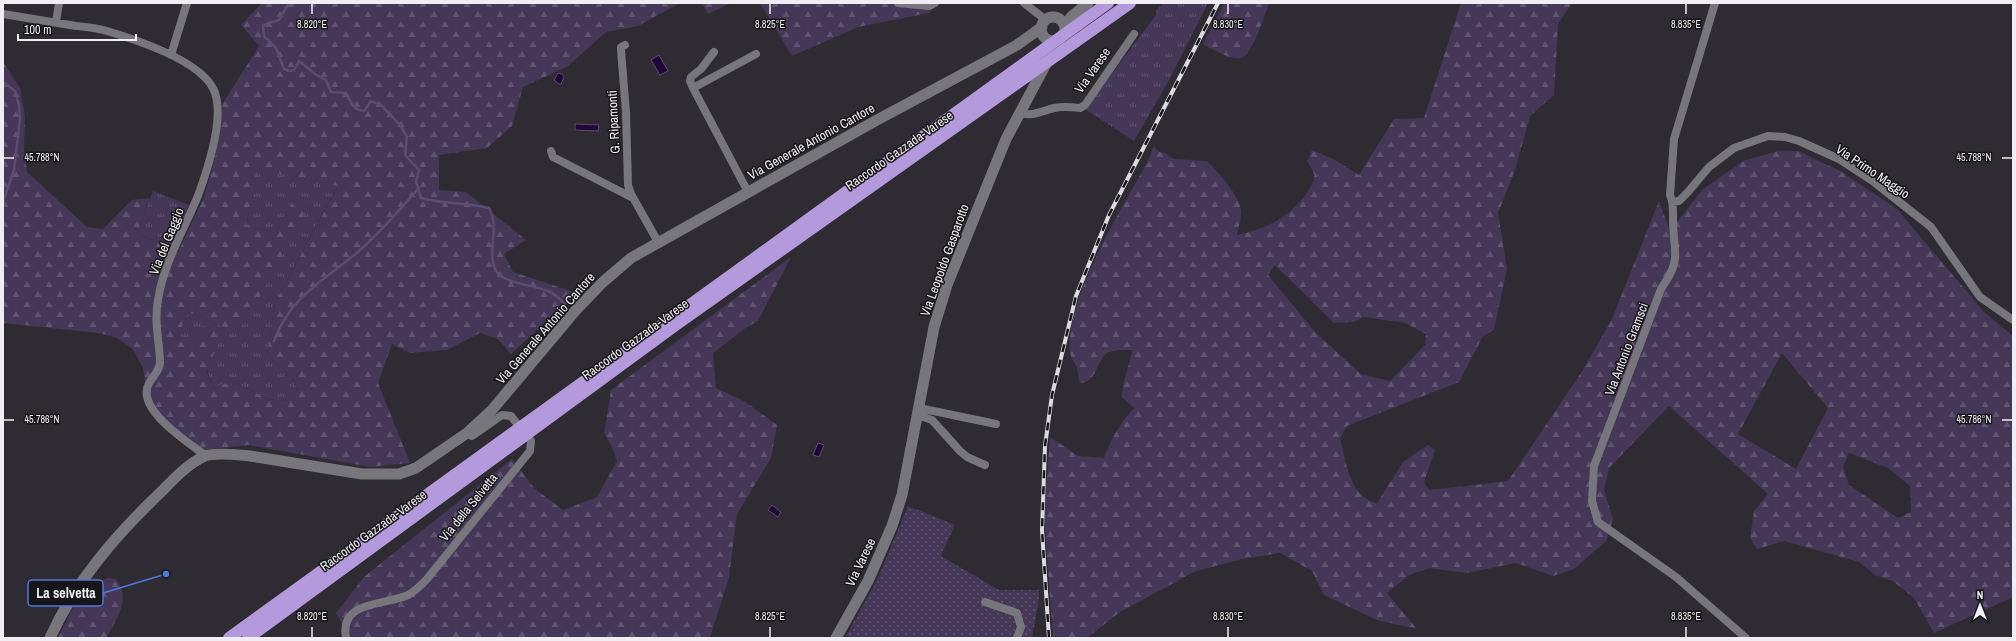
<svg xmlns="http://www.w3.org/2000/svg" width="2016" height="641" font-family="'Archivo Narrow',sans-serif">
<defs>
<pattern id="grass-tufts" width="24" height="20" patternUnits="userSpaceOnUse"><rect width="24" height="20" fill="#443757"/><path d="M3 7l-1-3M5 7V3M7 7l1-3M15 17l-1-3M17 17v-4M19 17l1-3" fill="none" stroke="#5f5470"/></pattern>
<pattern id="forest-firs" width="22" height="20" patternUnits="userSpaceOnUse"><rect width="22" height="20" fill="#443757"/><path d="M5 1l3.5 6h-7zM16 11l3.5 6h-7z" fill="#5f5470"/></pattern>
<pattern id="park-dots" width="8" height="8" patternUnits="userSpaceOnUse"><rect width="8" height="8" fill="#443757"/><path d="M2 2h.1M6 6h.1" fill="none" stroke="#5f5470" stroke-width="1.8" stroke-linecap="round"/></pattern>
</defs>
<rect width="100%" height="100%" fill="#2e2c32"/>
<path fill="url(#grass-tufts)" d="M 1163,3 L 1208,3 L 1168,82 L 1134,141 L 1085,109 L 1156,15 L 1156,10 Z
M 258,168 L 338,185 L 275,303 L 267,355 L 293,378 L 297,390 L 288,401 L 267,399 L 232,381 L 214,388 L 196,344 L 177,337 L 189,312 L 226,328 L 310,204 L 293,201 L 276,233 L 246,225 Z
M 153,191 L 189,205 L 171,248 L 137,233 Z"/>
<path fill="url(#forest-firs)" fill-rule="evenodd" d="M 262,3 L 680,3 L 638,26 L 606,32 L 568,66 L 523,87 L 512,126 L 487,148 L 439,155 L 439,190 L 466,192 L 526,240 L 504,254 L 513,272 L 577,293 L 511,354 L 498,339 L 480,333 L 447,350 L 410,353 L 392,344 L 378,383 L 410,463 L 370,467 L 249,445 L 193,451 L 149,409 L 143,368 L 133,349 L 117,338 L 99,333 L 3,323 L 3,62 L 20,88 L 25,117 L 24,151 L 27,172 L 87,227 L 103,229 L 132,200 L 150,198 L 137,233 L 178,252 L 204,197 L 216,154 L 223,103 L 259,46 L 241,25 ZM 258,169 L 338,186 L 275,303 L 267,355 L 293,378 L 297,390 L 288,401 L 267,399 L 232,381 L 214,388 L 206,371 L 223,334 L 203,326 L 196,343 L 177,337 L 189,312 L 226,328 L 245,324 L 310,203 L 293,201 L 276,233 L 246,225 Z
M 702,3 L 731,3 L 708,14 Z
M 760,3 L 939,3 L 929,13 L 858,27 L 792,56 Z
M 1224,3 L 1269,3 C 1265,14 1252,56 1241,58 C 1229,60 1213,49 1203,44 Z
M 1461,3 L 1572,3 L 1558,24 L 1554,95 L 1530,116 L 1515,170 L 1498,213 L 1507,269 L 1494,330 L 1483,336 L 1459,382 L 1347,426 L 1340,438 C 1346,461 1349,497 1377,503 L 1403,462 L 1428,445 L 1435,450 L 1424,482 L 1429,490 L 1508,481 L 1583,370 L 1612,319 L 1659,201 L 1670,231 L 1702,190 L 1743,161 L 1778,151 L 1798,151 L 1840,171 L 1897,209 L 1984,312 L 2013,336 L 2013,597 L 1934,633 L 1914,598 L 1893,581 L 1875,575 L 1859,562 L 1784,541 L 1757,549 L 1750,538 L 1754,511 L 1768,494 L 1669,406 L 1609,468 L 1604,490 L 1613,519 L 1606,541 L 1574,569 L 1553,576 L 1516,563 L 1467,573 L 1430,568 L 1409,575 L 1387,593 L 1417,629 L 1377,620 L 1324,595 L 1312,571 L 1280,553 L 1243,559 L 1196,571 L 1120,612 L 1087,638 L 1053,638 L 1044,515 L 1050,437 L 1078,456 L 1104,458 C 1111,439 1120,423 1134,408 L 1122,397 C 1122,380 1130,366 1132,350 C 1124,350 1114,349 1107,353 C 1096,361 1097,382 1081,383 C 1077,378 1079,375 1077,369 C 1076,363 1071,359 1070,353 C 1065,300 1121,209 1147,163 C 1150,158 1151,151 1154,146 L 1159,152 L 1165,153 L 1174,159 L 1207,161 C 1218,172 1242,198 1241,213 C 1241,220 1238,228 1237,235 C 1265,230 1292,216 1308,191 C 1311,187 1315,180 1314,174 C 1313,170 1309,165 1307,161 L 1312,150 L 1335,160 L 1359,175 L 1394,119 L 1424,118 ZM 1275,265 L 1334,323 L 1353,322 L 1364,317 L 1405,323 L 1426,334 L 1425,345 L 1390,381 L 1361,374 L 1315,332 L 1268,275 ZM 1782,353 L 1828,408 L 1796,469 L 1738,434 ZM 1849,453 L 1888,468 L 1910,486 L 1911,512 L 1898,518 L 1849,485 L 1843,467 Z
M 791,257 L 758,321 L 744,329 L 713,353 L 716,388 L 744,401 L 777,425 L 771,458 L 737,514 L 729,577 L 710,638 L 351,638 L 349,636 L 336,613 L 365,576 L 512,459 L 534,488 L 563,510 L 597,497 L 617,461 L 611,445 L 604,433 L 611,390 Z
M 108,578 L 116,579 C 132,599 116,620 106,638 L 58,638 C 72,614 76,586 108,578 Z"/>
<path fill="url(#park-dots)" d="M 908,506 L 955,525 L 941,556 L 999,590 L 1039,590 L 1039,599 L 1032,638 L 845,638 L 878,578 Z"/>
<path fill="#200538" stroke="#5e4b70" d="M 659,55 L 668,71 L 660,75 L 651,60 Z
M 558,73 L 562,74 L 564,77 L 561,84 L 559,84 L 554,80 Z
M 575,124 L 599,125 L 598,131 L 575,130 Z
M 818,443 L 824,445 L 819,457 L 813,455 Z
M 772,505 L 781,512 L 778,517 L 768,510 Z"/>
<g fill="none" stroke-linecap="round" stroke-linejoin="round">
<path stroke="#5e4b70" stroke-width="2.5" d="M 289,3 L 279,20 L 263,25 L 264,36 L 276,48 L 284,69 L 289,71 L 294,70 L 299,61 L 315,74 L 326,80 L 331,92 L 346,93 C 351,102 353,110 364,111 L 371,101 L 381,105 L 400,125 L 407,137 L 405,155 L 419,170 L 416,182 L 421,198 C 444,204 467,203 489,208 C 500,229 487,251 495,269 C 501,284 535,285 548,291 C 555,294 560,299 565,304
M 3,82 L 15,91 L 19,105 L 20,119 L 14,170 L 3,202
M 274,341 C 291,296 323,281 358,252 C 380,233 399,210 419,188"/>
<path stroke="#78767d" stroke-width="8" d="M 898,3 L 929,6 L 935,3
M 1024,3 L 1046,20
M 1715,3 L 1674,139 L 1670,195 C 1674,204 1673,212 1673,222 C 1674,256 1682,258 1661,289 L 1594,466 L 1592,501 L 1598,522 L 1676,577 L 1746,638
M 3,14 C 27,18 52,22 76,26 C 86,27 97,28 107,31 C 137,40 205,62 215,93 C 224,119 208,168 199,193 C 185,229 164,261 158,300 C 154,321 159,340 160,361 C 161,372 148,379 147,389 C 142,413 188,442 206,456
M 56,22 L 59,3
M 625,45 L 621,47 L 621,50 L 626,112 L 628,185 L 631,194 L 658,242
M 171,55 L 187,3
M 693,88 L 690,81 L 691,77 L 701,69 L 714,52
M 1020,113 C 1032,117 1042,111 1054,108 C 1063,106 1071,107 1080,108 L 1085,105 L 1134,34
M 551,151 L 553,157 L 633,198
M 748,192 L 693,88 L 756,54
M 1673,202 L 1679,201 L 1688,192 L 1709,167 L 1734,148 L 1768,136 L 1785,137 L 1799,141 L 1839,159 L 1874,182 L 1931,227 L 1980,297 L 2013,320
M 919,408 L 996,424
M 918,415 L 932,420 L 960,451 L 967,457 L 985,465
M 985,602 L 1017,613 L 1021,627 L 1017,638
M 346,638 C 339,600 384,606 408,595 C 415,592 422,584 427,579 L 530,451 L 531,441 L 511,416 L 502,415 L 472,436 L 467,433"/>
<path stroke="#78767d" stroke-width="11" d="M1041 29a12 12 0 1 1 24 0a12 12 0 1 1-24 0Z
M 1065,28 L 1071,17 L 1088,3
M 50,638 C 75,582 116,535 160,493 C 173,480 187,464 205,456 C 215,452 239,455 250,456 L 362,474 L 399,474 L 416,468 L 467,433 L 492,410 L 576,310 L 603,282 L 631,258 L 877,120 L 1017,45 L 1042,27
M 836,638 L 868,581 L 892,526 L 902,495 L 934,327 L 947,285 L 1006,139 L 1047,62"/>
<path stroke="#b499dc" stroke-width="12" d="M 229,638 L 1108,3
M 248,638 L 677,324 L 1130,3"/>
<defs>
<path id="rail" d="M 1049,638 L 1042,530 L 1045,446 L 1052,395 L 1076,296 L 1109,215 L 1218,3"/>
</defs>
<use href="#rail" stroke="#dcdadf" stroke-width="4"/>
<use href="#rail" stroke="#161518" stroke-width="2.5" stroke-dasharray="8" stroke-linecap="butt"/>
</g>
<path fill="none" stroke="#f0eef3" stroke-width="1.5" d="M 312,4 L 312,14M 770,4 L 770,14M 1228,4 L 1228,14M 1686,4 L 1686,14M 4,158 L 14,158M 2002,158 L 2012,158M 4,420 L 14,420M 2002,420 L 2012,420M 312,627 L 312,637M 770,627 L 770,637M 1228,627 L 1228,637M 1686,627 L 1686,637"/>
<g text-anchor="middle" stroke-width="3" stroke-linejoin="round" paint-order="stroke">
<g font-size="13" fill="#f0eef3" stroke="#161518">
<text transform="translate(1092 70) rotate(-55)" y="5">Via Varese</text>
<text transform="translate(613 122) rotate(-93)" y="5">G. Ripamonti</text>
<text transform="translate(811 141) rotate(-29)" y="5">Via Generale Antonio Cantore</text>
<text transform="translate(899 150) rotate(-35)" y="5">Raccordo Gazzada-Varese</text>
<text transform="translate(1873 171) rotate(34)" y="5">Via Primo Maggio</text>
<text transform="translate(166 241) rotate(-68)" y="5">Via del Gaggio</text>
<text transform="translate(944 260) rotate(-70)" y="5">Via Leopoldo Gasparotto</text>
<text transform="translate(545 328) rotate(-49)" y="5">Via Generale Antonio Cantore</text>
<text transform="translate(635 339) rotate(-36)" y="5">Raccordo Gazzada-Varese</text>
<text transform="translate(1626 349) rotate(-69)" y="5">Via Antonio Gramsci</text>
<text transform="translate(468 507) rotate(-51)" y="5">Via della Selvetta</text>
<text transform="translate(373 530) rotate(-36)" y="5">Raccordo Gazzada-Varese</text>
<text transform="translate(860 562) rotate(-64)" y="5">Via Varese</text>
</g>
</g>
<g font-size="10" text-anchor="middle" fill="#f0eef3" stroke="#161518" stroke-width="3" stroke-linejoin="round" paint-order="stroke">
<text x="312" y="28">8.820°E</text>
<text x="770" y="28">8.825°E</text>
<text x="1228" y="28">8.830°E</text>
<text x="1686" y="28">8.835°E</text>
<text x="42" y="161">45.788°N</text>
<text x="1974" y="161">45.788°N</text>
<text x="42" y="423">45.786°N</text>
<text x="1974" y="423">45.786°N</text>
<text x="312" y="620">8.820°E</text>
<text x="770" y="620">8.825°E</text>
<text x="1228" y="620">8.830°E</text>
<text x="1686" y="620">8.835°E</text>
</g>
<path fill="none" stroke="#5276df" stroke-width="1.5" d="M166 574L103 593"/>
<circle fill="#5276df" stroke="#161518" stroke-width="1.5" cx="166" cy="574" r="4"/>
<rect fill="#161518" stroke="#5276df" stroke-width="1.5" x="28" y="580" width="75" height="26" rx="4"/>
<g font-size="14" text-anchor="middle" font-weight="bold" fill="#f0eef3">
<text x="66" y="598">La selvetta</text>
</g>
<rect width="2016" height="641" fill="none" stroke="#f0eef3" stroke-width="8"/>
<g transform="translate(1980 605)" stroke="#161518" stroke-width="3" paint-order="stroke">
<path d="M0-3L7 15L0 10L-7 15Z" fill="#f0eef3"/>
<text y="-6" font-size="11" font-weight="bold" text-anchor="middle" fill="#f0eef3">N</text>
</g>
<path d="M18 34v6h118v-6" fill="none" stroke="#f0eef3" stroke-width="2"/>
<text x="24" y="34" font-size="12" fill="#f0eef3" stroke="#161518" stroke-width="3" paint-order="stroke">100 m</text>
</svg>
